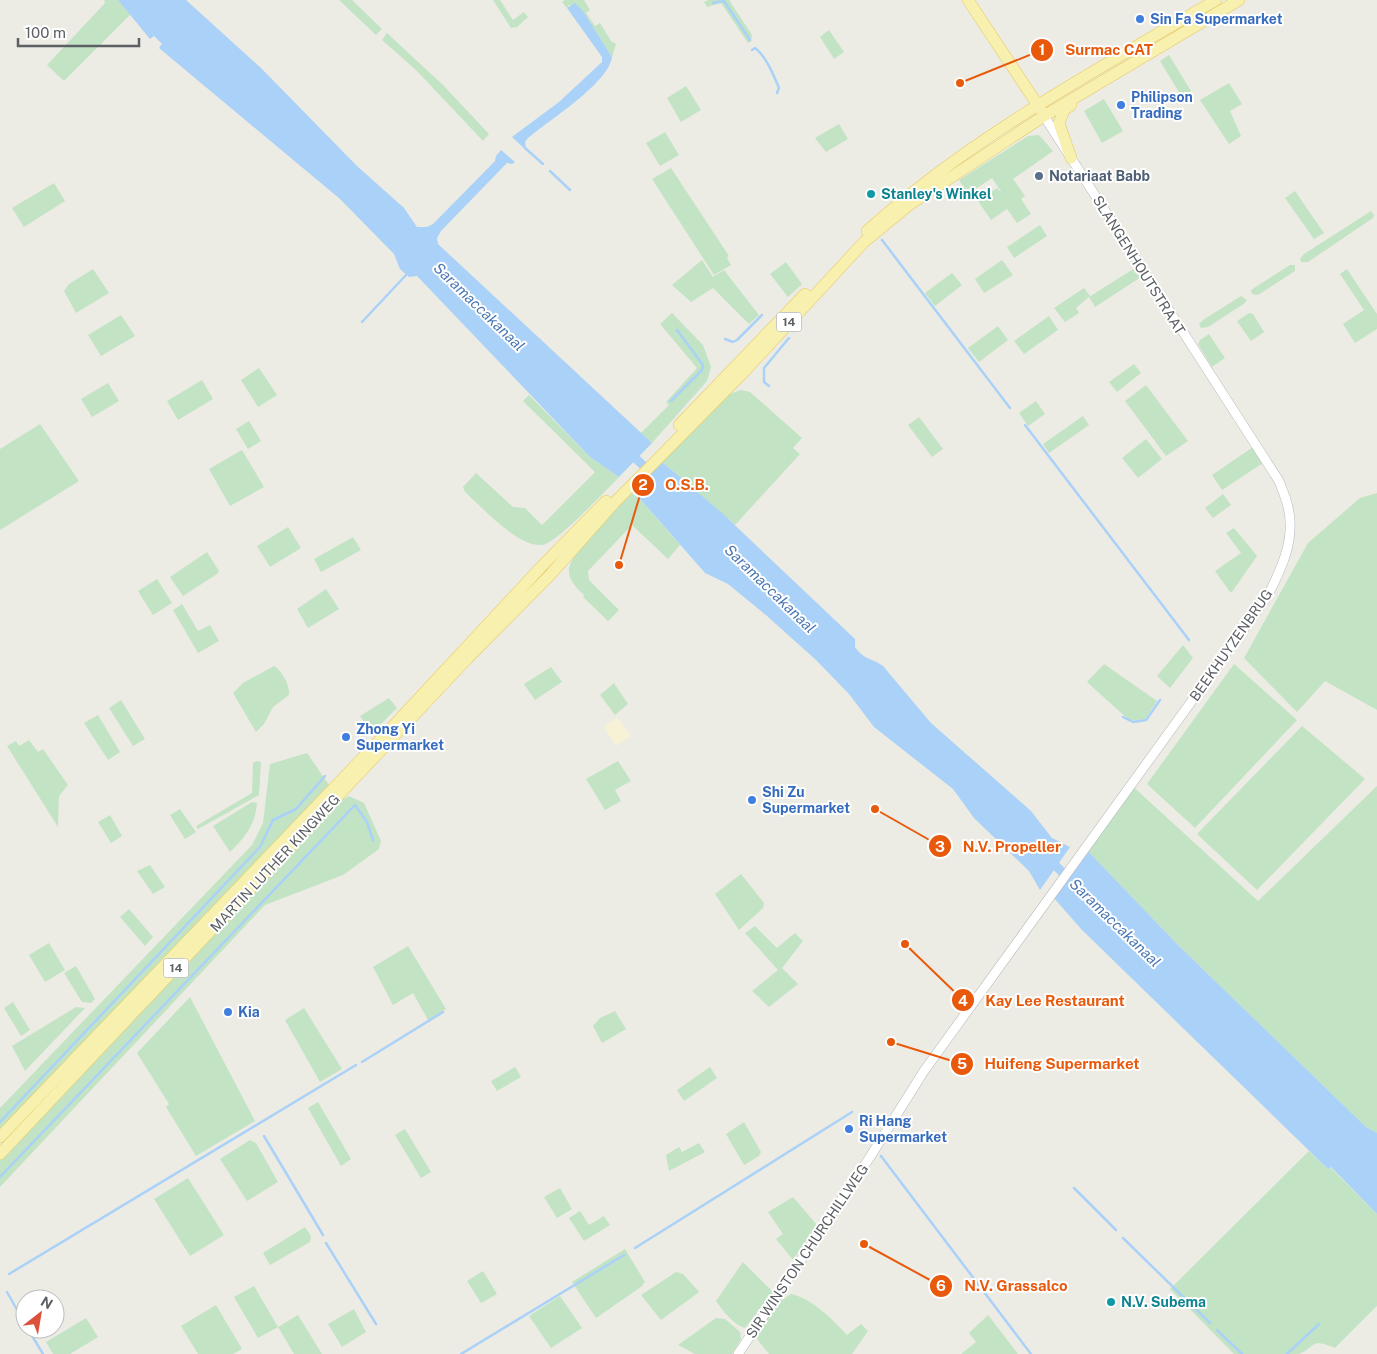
<svg xmlns="http://www.w3.org/2000/svg" width="1377" height="1354" font-family="'Public Sans',sans-serif">
<rect width="100%" height="100%" fill="#edece4"/>
<path fill="#c2e3c4" d="M 104,0 L 118,0 L 131,14 L 64,81 L 47,65 L 105,3 Z
M 339,0 L 352,0 L 382,29 L 376,35 Z
M 493,0 L 500,0 L 513,20 L 524,12 L 528,17 L 517,27 L 511,28 Z
M 565,0 L 584,0 L 590,10 L 586,13 L 595,26 L 600,23 L 611,41 L 616,44 L 612,57 L 583,11 L 569,5 L 567,8 L 562,2 Z
M 708,0 L 729,0 L 752,35 L 751,41 L 748,43 L 721,3 L 707,7 L 704,2 Z
M 829,30 L 844,52 L 834,59 L 820,37 Z
M 387,33 L 443,85 L 489,134 L 483,141 L 416,70 L 382,40 Z
M 1169,55 L 1191,91 L 1182,97 L 1160,61 Z
M 1229,83 L 1242,104 L 1230,111 L 1241,136 L 1229,144 L 1200,100 Z
M 686,86 L 701,110 L 681,122 L 667,98 Z
M 1104,99 L 1123,131 L 1102,143 L 1084,111 Z
M 839,124 L 848,139 L 826,152 L 815,138 Z
M 665,132 L 679,155 L 660,166 L 646,143 Z
M 1039,135 L 1053,151 L 1013,179 L 1025,196 L 1021,199 L 1031,214 L 1017,223 L 1007,209 L 991,220 L 978,201 L 997,188 L 1002,193 L 992,178 L 968,194 L 959,180 L 1028,136 Z
M 671,168 L 729,256 L 727,258 L 731,265 L 714,275 L 652,179 Z
M 54,183 L 65,201 L 24,227 L 12,208 Z
M 1295,191 L 1324,233 L 1314,239 L 1285,198 Z
M 1371,211 L 1374,215 L 1373,218 L 1308,262 L 1301,262 L 1300,259 L 1304,254 Z
M 1040,225 L 1047,236 L 1014,258 L 1007,247 Z
M 702,260 L 713,277 L 724,270 L 759,315 L 749,324 L 713,288 L 691,302 L 672,285 Z
M 1002,260 L 1013,275 L 984,293 L 975,279 Z
M 786,262 L 802,284 L 788,297 L 770,274 Z
M 1290,265 L 1295,265 L 1295,271 L 1258,295 L 1252,294 L 1251,290 Z
M 1135,268 L 1141,277 L 1095,307 L 1089,297 Z
M 93,269 L 109,293 L 76,313 L 64,291 L 69,284 Z
M 1347,269 L 1377,314 L 1377,329 L 1355,343 L 1343,324 L 1364,310 L 1340,274 Z
M 952,273 L 962,285 L 935,306 L 925,293 Z
M 1084,288 L 1090,296 L 1076,308 L 1079,313 L 1065,322 L 1054,308 Z
M 1241,296 L 1247,300 L 1245,303 L 1208,327 L 1201,328 L 1199,324 L 1203,320 Z
M 672,313 L 703,345 L 711,367 L 707,381 L 652,443 L 641,433 L 669,405 L 666,402 L 697,368 L 660,324 Z
M 1249,313 L 1253,314 L 1264,332 L 1251,341 L 1237,321 Z
M 121,315 L 135,336 L 101,356 L 88,335 Z
M 1049,316 L 1058,330 L 1024,354 L 1014,341 Z
M 998,326 L 1008,340 L 979,362 L 968,348 Z
M 1209,334 L 1225,358 L 1212,367 L 1198,344 L 1200,340 Z
M 1134,364 L 1141,373 L 1117,392 L 1109,382 Z
M 259,368 L 277,395 L 258,407 L 241,380 Z
M 202,380 L 213,399 L 178,420 L 167,401 Z
M 108,383 L 119,401 L 92,417 L 81,399 Z
M 1146,385 L 1188,441 L 1166,456 L 1125,401 Z
M 741,390 L 750,392 L 802,438 L 793,448 L 800,454 L 735,525 L 662,462 L 727,395 Z
M 529,395 L 590,457 L 619,477 C 607,489 556,544 542,545 C 517,547 482,507 465,492 L 463,487 L 476,473 L 513,507 L 525,508 L 542,525 L 595,472 L 523,401 Z
M 1036,401 L 1045,414 L 1028,426 L 1019,413 Z
M 1083,416 L 1089,425 L 1049,453 L 1043,444 Z
M 919,417 L 943,449 L 932,457 L 908,425 Z
M 249,421 L 261,441 L 248,449 L 236,429 Z
M 40,424 L 79,481 L 0,530 L 0,449 Z
M 1146,439 L 1162,459 L 1138,478 L 1122,458 Z
M 1253,447 L 1263,463 L 1222,490 L 1212,475 Z
M 242,450 L 264,487 L 230,506 L 209,469 Z
M 634,492 L 680,545 L 668,559 L 632,525 L 588,571 L 589,580 L 619,610 L 608,621 L 583,597 L 584,595 C 577,588 568,580 569,569 C 571,551 620,505 634,492 Z
M 1377,493 L 1377,710 L 1325,681 L 1297,712 L 1244,658 L 1308,543 L 1360,498 Z
M 1223,494 L 1231,505 L 1213,518 L 1205,508 Z
M 288,527 L 301,548 L 270,567 L 257,546 Z
M 1234,528 L 1257,556 L 1232,592 L 1230,592 L 1215,571 L 1241,553 L 1226,533 Z
M 353,537 L 361,550 L 321,572 L 314,559 Z
M 207,552 L 219,571 L 217,574 L 183,596 L 170,577 Z
M 157,579 L 172,603 L 153,615 L 138,591 Z
M 326,589 L 339,609 L 308,628 L 297,609 Z
M 182,604 L 198,631 L 210,625 L 219,641 L 198,653 L 173,610 Z
M 1183,645 L 1193,658 L 1170,688 L 1157,676 Z
M 1104,664 L 1157,701 L 1145,719 L 1130,721 L 1087,682 Z
M 1234,664 L 1297,720 L 1195,828 L 1147,784 Z
M 274,666 C 282,671 290,685 289,695 L 273,707 L 264,724 L 256,732 L 233,693 L 243,683 Z
M 551,667 L 562,682 L 535,700 L 524,684 Z
M 614,683 L 628,704 L 615,715 L 600,695 Z
M 389,698 L 397,708 L 372,733 L 360,716 Z
M 121,700 L 145,739 L 133,746 L 109,708 Z
M 98,715 L 120,752 L 108,760 L 84,723 Z
M 1302,726 L 1365,779 L 1257,890 L 1197,834 Z
M 29,740 L 38,752 L 43,749 L 68,785 L 59,796 L 58,827 L 7,746 L 16,741 L 19,746 Z
M 307,753 L 329,785 L 0,1134 L 0,1108 L 252,845 L 263,823 L 270,764 Z
M 257,761 L 261,762 L 259,795 L 198,829 L 196,826 L 252,793 L 253,763 Z
M 618,761 L 631,781 L 615,790 L 621,801 L 605,810 L 586,779 Z
M 1128,782 L 1258,901 L 1377,786 L 1377,1133 L 1366,1127 L 1179,946 L 1083,846 Z
M 349,796 L 364,803 L 381,841 L 379,849 L 343,875 L 265,905 L 0,1187 L 0,1159 L 340,801 Z
M 252,802 L 257,803 C 255,826 245,837 230,852 L 213,826 Z
M 180,809 L 196,832 L 185,839 L 170,815 Z
M 110,815 L 122,836 L 111,843 L 98,822 Z
M 150,865 L 165,887 L 153,894 L 137,871 Z
M 741,874 L 764,903 L 763,908 L 739,930 L 715,894 Z
M 129,909 L 153,937 L 145,946 L 120,917 Z
M 755,926 L 777,948 L 795,933 L 803,941 L 782,968 L 798,984 L 769,1007 L 752,991 L 778,970 L 745,933 Z
M 49,943 L 65,970 L 45,982 L 29,955 Z
M 408,946 L 446,1009 L 428,1020 L 413,993 L 393,1005 L 373,967 Z
M 76,966 L 95,999 L 91,1003 L 82,1002 L 64,973 Z
M 190,997 L 255,1121 L 196,1156 L 166,1107 L 169,1104 L 137,1053 Z
M 13,1002 L 30,1030 L 21,1036 L 4,1008 Z
M 76,1007 L 85,1008 L 25,1071 L 12,1046 Z
M 304,1008 L 342,1069 L 320,1082 L 285,1020 Z
M 615,1011 L 626,1029 L 602,1043 L 593,1026 L 600,1018 Z
M 515,1067 L 521,1077 L 497,1091 L 491,1081 Z
M 710,1067 L 717,1078 L 684,1101 L 677,1090 Z
M 318,1102 L 351,1159 L 341,1166 L 308,1108 Z
M 744,1122 L 761,1152 L 759,1156 L 744,1165 L 726,1134 Z
M 405,1129 L 431,1172 L 421,1178 L 395,1135 Z
M 250,1140 L 256,1143 L 278,1182 L 247,1201 L 220,1159 Z
M 699,1143 L 705,1152 L 669,1171 L 666,1155 L 679,1147 L 682,1152 Z
M 1309,1151 L 1328,1169 L 1330,1167 L 1377,1214 L 1377,1306 L 1335,1348 C 1309,1338 1318,1346 1299,1354 C 1289,1354 1248,1354 1234,1354 L 1170,1289 Z
M 188,1178 L 224,1235 L 190,1256 L 154,1199 Z
M 560,1188 L 572,1209 L 557,1218 L 544,1197 Z
M 793,1197 L 817,1225 L 793,1260 L 776,1239 L 783,1234 L 768,1212 Z
M 580,1211 L 589,1225 L 604,1216 L 610,1225 L 584,1241 L 569,1218 Z
M 305,1227 L 311,1236 L 310,1242 L 270,1265 L 263,1253 Z
M 625,1249 L 645,1282 L 641,1287 L 596,1318 L 572,1282 Z
M 743,1262 L 773,1292 L 745,1328 C 734,1325 722,1310 716,1301 Z
M 483,1271 L 497,1294 L 481,1303 L 467,1281 Z
M 676,1272 L 683,1274 L 699,1292 L 661,1320 L 641,1295 Z
M 254,1286 L 278,1327 L 298,1315 L 322,1354 L 294,1354 L 278,1327 L 258,1338 L 234,1297 Z
M 791,1294 C 813,1299 832,1319 847,1335 L 861,1324 L 868,1331 L 852,1354 L 769,1354 L 757,1339 L 757,1335 L 775,1305 Z
M 560,1296 L 582,1328 L 551,1348 L 529,1316 Z
M 216,1305 L 242,1349 L 233,1354 L 198,1354 L 181,1326 Z
M 354,1309 L 366,1332 L 342,1347 L 328,1324 Z
M 988,1315 L 1018,1354 L 961,1354 L 976,1342 L 969,1333 Z
M 86,1318 L 98,1337 L 70,1354 L 53,1354 L 46,1342 Z
M 716,1318 L 725,1319 L 740,1332 L 741,1339 L 732,1354 L 695,1354 L 678,1345 Z"/>
<path fill="#f7f1d5" d="M 617,717 L 631,736 L 616,746 L 604,727 Z"/>
<path fill="#aad1f8" d="M 118,0 L 186,0 L 261,68 L 357,166 L 404,208 L 417,227 L 427,227 L 433,224 L 495,161 L 496,156 L 501,150 L 515,162 L 512,164 L 507,163 L 441,231 L 437,238 L 438,244 L 652,443 L 619,477 L 590,457 L 417,276 L 409,277 L 400,269 L 394,254 L 340,199 L 159,48 L 162,44 L 154,36 L 150,39 Z
M 575,3 L 583,11 L 612,57 C 608,84 549,120 527,139 L 525,142 L 526,150 L 512,137 L 559,102 L 602,62 L 602,57 L 567,8 Z
M 662,462 L 722,513 L 855,639 L 855,647 C 865,661 871,657 883,666 L 931,723 L 1031,811 L 1052,838 L 1070,847 L 1040,890 L 1029,871 L 974,818 L 953,789 L 874,727 L 849,694 L 816,660 L 767,616 L 728,584 L 705,573 L 634,492 Z
M 1083,846 L 1179,946 L 1366,1127 L 1377,1133 L 1377,1214 L 1331,1167 L 1328,1169 L 1082,930 L 1053,897 Z"/>
<g fill="none" stroke-linecap="round" stroke-linejoin="round">
<path stroke="#aad1f8" stroke-width="2.5" d="M 713,3 L 724,1 L 750,40
M 752,50 L 755,48 C 766,56 774,76 779,88 L 777,93
M 525,148 L 543,164
M 550,171 L 570,190
M 882,240 L 1010,408
M 362,322 L 407,274
M 725,339 L 733,342 L 737,340 L 762,315
M 769,386 L 764,382 L 764,368 L 789,338
M 671,401 L 702,370 L 703,365 L 677,330
M 1025,425 L 1189,640
M 1123,717 L 1133,722 L 1146,720 L 1160,700
M 362,1062 L 443,1012
M 0,1122 L 260,847 L 273,820 L 296,809 L 325,776
M 264,1136 L 323,1235
M 881,1156 L 1031,1354
M 0,1177 L 355,805 L 367,822 L 373,840
M 1074,1188 L 1116,1230
M 1123,1238 L 1210,1323
M 326,1243 L 376,1324
M 635,1248 L 852,1112
M 9,1274 L 356,1065
M 7,1292 L 25,1324
M 28,1329 L 43,1354
M 1217,1330 L 1242,1354
M 461,1354 L 624,1255
M 1287,1354 L 1319,1324"/>
<path stroke="#aad1f8" stroke-width="9" d="M 628,451 L 651,473
M 1048,858 L 1071,881"/>
<defs>
<path id="minor" d="M 738,1354 L 870,1157 L 924,1071 L 1267,597 C 1281,570 1296,539 1288,507 C 1286,498 1282,489 1279,481 L 1044,116"/>
<path id="major" d="M 968,0 L 1041,110
M 1071,105 L 1064,110 L 1059,123 L 1071,158
M 867,231 C 971,137 1095,71 1216,0
M 679,425 L 805,294
M 0,1137 L 396,723 L 542,566 L 606,501
M 0,1154 L 467,659 L 551,574 L 615,502 L 741,375 L 864,242 L 909,205 L 1044,116 L 1239,0"/>
</defs>
<use href="#minor" stroke="#b4b6ba" stroke-width="10"/>
<use href="#major" stroke="#e6c965" stroke-width="12"/>
<use href="#minor" stroke="#fff" stroke-width="9"/>
<use href="#major" stroke="#f8f0ae" stroke-width="11"/>
</g>
<g fill="#3f7fe0" stroke="#fff" stroke-width="2">
<circle cx="1140" cy="19" r="5"/>
<circle cx="1121" cy="105" r="5"/>
<circle cx="346" cy="737" r="5"/>
<circle cx="752" cy="800" r="5"/>
<circle cx="228" cy="1012" r="5"/>
<circle cx="849" cy="1129" r="5"/>
</g>
<circle fill="#5c6f8a" stroke="#fff" stroke-width="2" cx="1039" cy="176" r="5"/>
<g fill="#0f9aa8" stroke="#fff" stroke-width="2">
<circle cx="871" cy="194" r="5"/>
<circle cx="1111" cy="1302" r="5"/>
</g>
<g text-anchor="middle" stroke-width="4" stroke-linejoin="round" paint-order="stroke">
<g fill="#fff" stroke="#8d8f92" stroke-width="1">
<rect x="776.5" y="312.5" width="25" height="19" rx="4"/>
<rect x="163.5" y="958.5" width="25" height="19" rx="4"/>
</g>
<g font-size="12" font-weight="bold" fill="#5c5f63">
<text x="789" y="326">14</text>
<text x="176" y="972">14</text>
</g>
<g font-size="14" font-weight="bold" fill="#366cbe" stroke="#fff" text-anchor="start">
<text x="1150" y="24">Sin Fa Supermarket</text>
<text x="1131" y="102">Philipson<tspan x="1131" dy="16">Trading</tspan></text>
<text x="356" y="734">Zhong Yi<tspan x="356" dy="16">Supermarket</tspan></text>
<text x="762" y="797">Shi Zu<tspan x="762" dy="16">Supermarket</tspan></text>
<text x="238" y="1017">Kia</text>
<text x="859" y="1126">Ri Hang<tspan x="859" dy="16">Supermarket</tspan></text>
</g>
<g font-size="14" font-weight="bold" fill="#4e5e75" stroke="#fff" text-anchor="start">
<text x="1049" y="181">Notariaat Babb</text>
</g>
<g font-size="14" font-weight="bold" fill="#0d838f" stroke="#fff" text-anchor="start">
<text x="881" y="199">Stanley's Winkel</text>
<text x="1121" y="1307">N.V. Subema</text>
</g>
<g font-size="14" fill="#5c5f63" stroke="#fff">
<text transform="translate(1139 265) rotate(58)" y="5">SLANGENHOUTSTRAAT</text>
<text transform="translate(1231 645) rotate(-55)" y="5">BEEKHUYZENBRUG</text>
<text transform="translate(275 863) rotate(-47)" y="5">MARTIN LUTHER KINGWEG</text>
<text transform="translate(807 1251) rotate(-56)" y="5">SIR WINSTON CHURCHILLWEG</text>
</g>
<g font-size="15" font-style="italic" fill="#4b78b1" stroke="#fff">
<text transform="translate(479 307) rotate(44)" y="5">Saramaccakanaal</text>
<text transform="translate(770 589) rotate(44)" y="5">Saramaccakanaal</text>
<text transform="translate(1115 923) rotate(44)" y="5">Saramaccakanaal</text>
</g>
</g>
<path fill="none" stroke="#e8590c" stroke-width="2" d="M960 83L1042 50M619 565L643 485M875 809L940 846M905 944L963 1000M891 1042L962 1064M864 1244L941 1286"/>
<g fill="#e8590c" stroke="#fff" stroke-width="2">
<circle cx="960" cy="83" r="5"/>
<circle cx="619" cy="565" r="5"/>
<circle cx="875" cy="809" r="5"/>
<circle cx="905" cy="944" r="5"/>
<circle cx="891" cy="1042" r="5"/>
<circle cx="864" cy="1244" r="5"/>
<circle cx="1042" cy="50" r="12"/>
<circle cx="643" cy="485" r="12"/>
<circle cx="940" cy="846" r="12"/>
<circle cx="963" cy="1000" r="12"/>
<circle cx="962" cy="1064" r="12"/>
<circle cx="941" cy="1286" r="12"/>
</g>
<g font-size="15" text-anchor="middle" font-weight="bold" fill="#fff">
<text x="1042" y="55">1</text>
<text x="643" y="490">2</text>
<text x="940" y="852">3</text>
<text x="963" y="1006">4</text>
<text x="962" y="1069">5</text>
<text x="941" y="1291">6</text>
</g>
<g font-size="15" text-anchor="middle" font-weight="bold" fill="#e8590c" stroke="#fff" stroke-width="4" stroke-linejoin="round" paint-order="stroke">
<text x="1109" y="55">Surmac CAT</text>
<text x="687" y="490">O.S.B.</text>
<text x="1012" y="852">N.V. Propeller</text>
<text x="1055" y="1006">Kay Lee Restaurant</text>
<text x="1062" y="1069">Huifeng Supermarket</text>
<text x="1016" y="1291">N.V. Grassalco</text>
</g>
<g transform="translate(40 1314) rotate(31)"><circle r="24" fill="#ffffff" stroke="#bebfc1"/>
<path d="M0-4L9 19L0 12L-9 19Z" fill="#db513c"/>
<text y="-8" font-size="14" font-weight="bold" text-anchor="middle" fill="#5c5f63">N</text>
</g>
<path d="M18 38v8h121v-8" fill="none" stroke="#5c5f63" stroke-width="2.5"/>
<text x="25" y="38" font-size="15" fill="#5c5f63" stroke="#ffffff" stroke-width="4" paint-order="stroke">100 m</text>
</svg>
